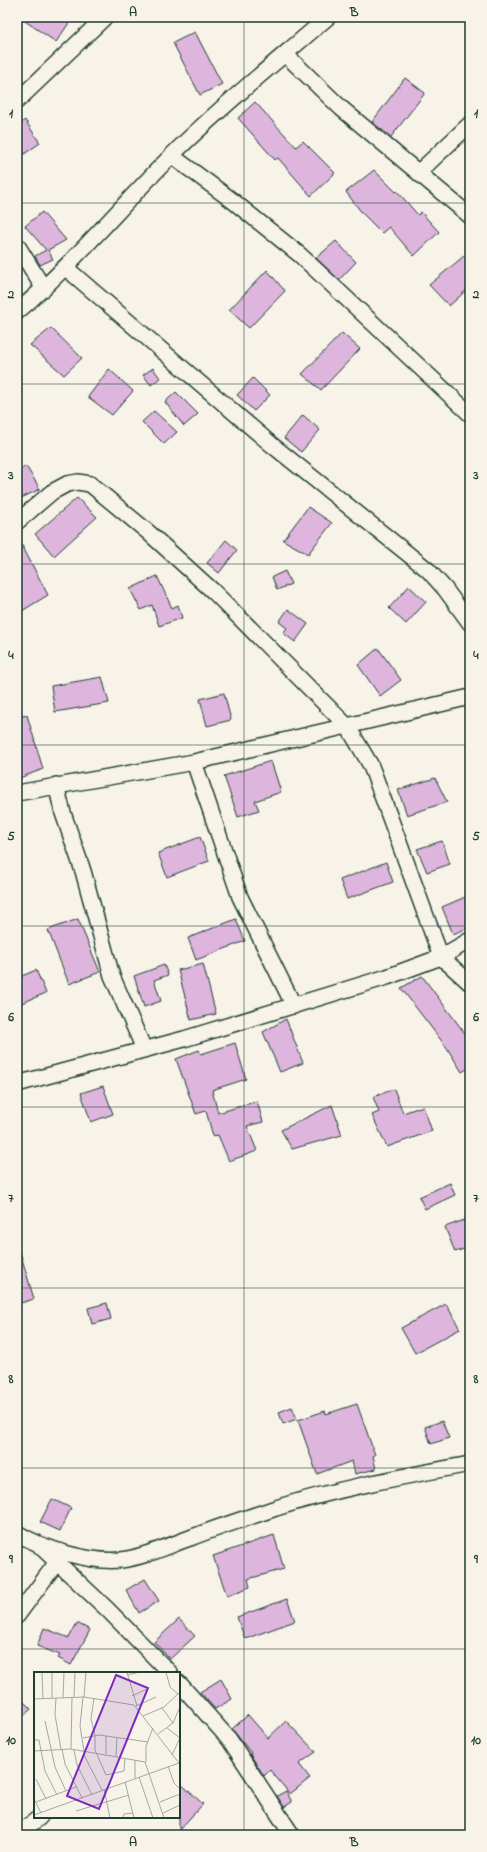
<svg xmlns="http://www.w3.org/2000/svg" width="487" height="1852" font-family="'Indie Flower',sans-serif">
<rect width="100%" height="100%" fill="#f7f3e8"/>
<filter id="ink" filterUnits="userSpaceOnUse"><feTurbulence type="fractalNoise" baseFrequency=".025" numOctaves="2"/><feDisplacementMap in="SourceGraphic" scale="8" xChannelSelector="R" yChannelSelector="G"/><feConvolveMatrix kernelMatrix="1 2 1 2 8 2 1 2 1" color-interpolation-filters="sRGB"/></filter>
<g filter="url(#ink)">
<path fill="#ddb5dd" stroke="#1f3d34" d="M 19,17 L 61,17 L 69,23 L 56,42 Z
M 195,32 L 222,84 L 200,95 L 173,43 Z
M 405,78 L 425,93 L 391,137 L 372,122 Z
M 255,102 L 296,147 L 303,141 L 335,173 L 311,196 L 278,158 L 275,160 L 238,118 Z
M 25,120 L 40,143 L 17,159 L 17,126 Z
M 374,170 L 396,192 L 397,191 L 418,215 L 421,212 L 439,232 L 414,256 L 389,227 L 382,233 L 362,213 L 346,192 Z
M 42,212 L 66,240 L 48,250 L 53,259 L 40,265 L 35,256 L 46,250 L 25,226 Z
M 336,241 L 356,262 L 339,280 L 316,258 Z
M 470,251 L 470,287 L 449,306 L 429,285 Z
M 267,270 L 285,291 L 249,328 L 229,310 Z
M 51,328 L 82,358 L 64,375 L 30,345 Z
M 342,333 L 360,349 L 321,390 L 302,374 Z
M 153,368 L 160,378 L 151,385 L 143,375 Z
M 109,369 L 133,391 L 112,415 L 88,397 Z
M 253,378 L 270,395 L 254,411 L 237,395 Z
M 176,392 L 198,414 L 184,426 L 165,402 Z
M 154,411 L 177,432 L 164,444 L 142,422 Z
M 303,415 L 320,430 L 301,452 L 284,438 Z
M 26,466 L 40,489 L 17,500 L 17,472 Z
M 77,498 L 97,517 L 54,556 L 35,534 Z
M 308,507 L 332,523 L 308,554 L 283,540 Z
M 17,536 L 48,595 L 17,614 Z
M 226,540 L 237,550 L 219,573 L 207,563 Z
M 285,571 L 291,584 L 277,590 L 272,577 Z
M 157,576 L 172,608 L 178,605 L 182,618 L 159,626 L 152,605 L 141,610 L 130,589 Z
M 409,586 L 426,602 L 406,624 L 389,608 Z
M 288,609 L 308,624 L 295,642 L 283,633 L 287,628 L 279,622 Z
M 378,648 L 401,680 L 380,696 L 358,665 Z
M 102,677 L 109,703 L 55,712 L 51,686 Z
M 224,693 L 231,720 L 207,726 L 200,699 Z
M 27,715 L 43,769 L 17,779 L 17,717 Z
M 271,761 L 281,792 L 255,801 L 259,810 L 238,817 L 224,776 Z
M 435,778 L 447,802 L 407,815 L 398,790 Z
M 200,837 L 209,861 L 167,877 L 158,853 Z
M 442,841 L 450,864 L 427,872 L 417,849 Z
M 386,862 L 393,882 L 347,899 L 340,880 Z
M 470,895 L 470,927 L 453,934 L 442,907 Z
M 78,919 L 100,972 L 69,984 L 48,930 Z
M 236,919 L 245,941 L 196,960 L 188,938 Z
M 203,964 L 216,1014 L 191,1020 L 178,970 Z
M 164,965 L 168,975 L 154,980 L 161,1001 L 144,1007 L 134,976 Z
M 36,970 L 46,993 L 17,1005 L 17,978 Z
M 422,976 L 470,1040 L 470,1067 L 462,1072 L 447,1048 L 401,988 Z
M 286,1019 L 303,1063 L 280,1072 L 263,1032 Z
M 235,1043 L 246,1079 L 212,1090 L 218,1113 L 257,1101 L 263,1122 L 247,1126 L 257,1151 L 229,1161 L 218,1135 L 213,1136 L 206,1111 L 196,1114 L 176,1059 L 199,1050 L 201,1054 Z
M 103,1086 L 113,1114 L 91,1122 L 81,1093 Z
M 394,1089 L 403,1113 L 423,1106 L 432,1131 L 387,1147 L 372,1115 L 379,1112 L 373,1097 Z
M 332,1105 L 342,1135 L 292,1149 L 281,1130 Z
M 450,1183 L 455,1195 L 425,1209 L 419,1197 Z
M 470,1218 L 470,1247 L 455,1252 L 445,1227 Z
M 17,1252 L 20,1252 L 34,1299 L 17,1304 Z
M 107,1303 L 111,1319 L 92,1324 L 88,1308 Z
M 446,1304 L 460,1329 L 415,1353 L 401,1328 Z
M 357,1404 L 375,1455 L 373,1456 L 376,1469 L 355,1474 L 352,1461 L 317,1474 L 298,1420 L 325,1411 L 326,1414 Z
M 292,1407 L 297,1419 L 283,1424 L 279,1412 Z
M 442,1421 L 449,1438 L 431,1444 L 425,1427 Z
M 52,1499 L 71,1508 L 60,1531 L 40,1522 Z
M 274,1535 L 284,1569 L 248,1579 L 250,1587 L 227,1596 L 213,1556 Z
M 145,1579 L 159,1601 L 139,1613 L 126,1590 Z
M 287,1599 L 295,1621 L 245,1639 L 237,1617 Z
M 179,1619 L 195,1636 L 170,1659 L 154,1642 Z
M 77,1623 L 90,1630 L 71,1665 L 58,1658 L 60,1655 L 37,1646 L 44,1628 L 69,1638 Z
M 221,1679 L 232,1699 L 215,1709 L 200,1692 Z
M 17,1695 L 31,1709 L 17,1722 Z
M 248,1715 L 268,1738 L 286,1721 L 316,1752 L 299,1764 L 310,1778 L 290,1794 L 270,1770 L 264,1776 L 250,1754 L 251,1753 L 232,1729 Z
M 179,1782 L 203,1804 L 179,1830 Z
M 286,1791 L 292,1802 L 284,1807 L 277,1796 Z"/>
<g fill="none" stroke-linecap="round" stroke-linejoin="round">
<defs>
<path id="minor" d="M 285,54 L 341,108 L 470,216
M 17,101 L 105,17
M 172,156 L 233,201 L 300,255 L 470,414
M 419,172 L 470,124
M 17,245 L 44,289
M 66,268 L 272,445 L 428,570 L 445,589 L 470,623
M 17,312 C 73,264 119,208 171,156 C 220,107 275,63 328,17
M 17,522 L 52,492 L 67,484 L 78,482 L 90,484 L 148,532 L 214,592 L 348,727 L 370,764 L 374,774 L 441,957 L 470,983
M 194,762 L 240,897 L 294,1006
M 56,785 L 63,813 L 83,871 L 112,976 L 144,1049
M 17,793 L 194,762 L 470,697
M 17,1084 L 184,1039 L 387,977 L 441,957 L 470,940
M 17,1533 C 43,1549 90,1563 121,1560 C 145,1557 167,1546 190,1538 C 218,1527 247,1518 276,1508 C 339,1488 405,1476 470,1464
M 40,1546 L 108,1610 L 170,1673
M 17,1616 L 57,1562
M 179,1683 L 229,1739 L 292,1835
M 17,1835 L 40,1817"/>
</defs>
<use href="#minor" stroke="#1f3d34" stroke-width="18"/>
<use href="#minor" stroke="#f7f3e8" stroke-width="15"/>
</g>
</g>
<path fill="none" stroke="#1f3d34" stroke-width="1" stroke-opacity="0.55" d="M 244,17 L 244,1835M 17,203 L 470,203M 17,384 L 470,384M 17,564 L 470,564M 17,745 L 470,745M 17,926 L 470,926M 17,1107 L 470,1107M 17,1288 L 470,1288M 17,1468 L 470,1468M 17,1649 L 470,1649"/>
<g transform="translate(34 1672)">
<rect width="146" height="146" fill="#f7f3e8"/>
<path fill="none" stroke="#a1aaa0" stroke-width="1" d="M 8,0 L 9,27M 18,0 L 18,26M 93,0 L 103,34M 132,0 L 136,15 L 144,22M 93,3 L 106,0M 98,24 L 115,16M 40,25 L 41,0M 49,25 L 46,54 L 51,85 L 68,118M 50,25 L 52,0M 22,26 L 21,43 L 27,77M 29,26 L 30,0M 60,26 L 57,47 L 61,63 L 61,78 L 72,103 L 90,99 L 91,86M 0,27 L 50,25 L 100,33 L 145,91 L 0,143M 102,34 L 122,25M 128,36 L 139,51M 109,44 L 130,35 L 146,20M 11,49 L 21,95 L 32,119M 133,56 L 146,66M 124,62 L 139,51 L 145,37M 72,64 L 72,82M 49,66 L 65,63 L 114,70M 0,68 L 5,68 L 11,99 L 23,123M 28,77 L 31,92 L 48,126M 37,77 L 38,25M 40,78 L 43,93 L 58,123M 0,79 L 37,77 L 111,90 L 130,146M 138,83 L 146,66M 82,84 L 83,65M 112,90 L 112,74 L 119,56M 134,94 L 140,111 L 146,117M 105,105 L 119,146M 101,106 L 101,88M 2,107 L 12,127M 91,110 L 100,146M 70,117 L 76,146M 0,127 L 7,141M 2,130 L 42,115M 126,130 L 146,122M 42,139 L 95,123M 129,141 L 146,133M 89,146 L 90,142 L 99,141"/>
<path fill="#7b2cbf" fill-opacity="0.15" stroke="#7b2cbf" stroke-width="2" d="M 82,3 L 114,16 L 65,137 L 33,124 Z"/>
<rect width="146" height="146" fill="none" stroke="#1f3d34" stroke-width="2"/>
</g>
<rect width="487" height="1852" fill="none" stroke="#f7f3e8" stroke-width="44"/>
<rect x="22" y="22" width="443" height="1808" fill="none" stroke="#1f3d34" stroke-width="1.5"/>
<g font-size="13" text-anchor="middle" font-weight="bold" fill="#1f3d34">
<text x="133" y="16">A</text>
<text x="354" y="16">B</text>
<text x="11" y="117">1</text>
<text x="476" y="117">1</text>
<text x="11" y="298">2</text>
<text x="476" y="298">2</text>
<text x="11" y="479">3</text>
<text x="476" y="479">3</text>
<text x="11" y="659">4</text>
<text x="476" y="659">4</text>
<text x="11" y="840">5</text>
<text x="476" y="840">5</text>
<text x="11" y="1021">6</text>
<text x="476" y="1021">6</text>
<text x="11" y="1202">7</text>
<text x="476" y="1202">7</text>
<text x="11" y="1383">8</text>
<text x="476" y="1383">8</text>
<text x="11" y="1563">9</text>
<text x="476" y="1563">9</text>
<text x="11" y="1744">10</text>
<text x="476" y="1744">10</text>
<text x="133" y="1846">A</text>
<text x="354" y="1846">B</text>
</g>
</svg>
